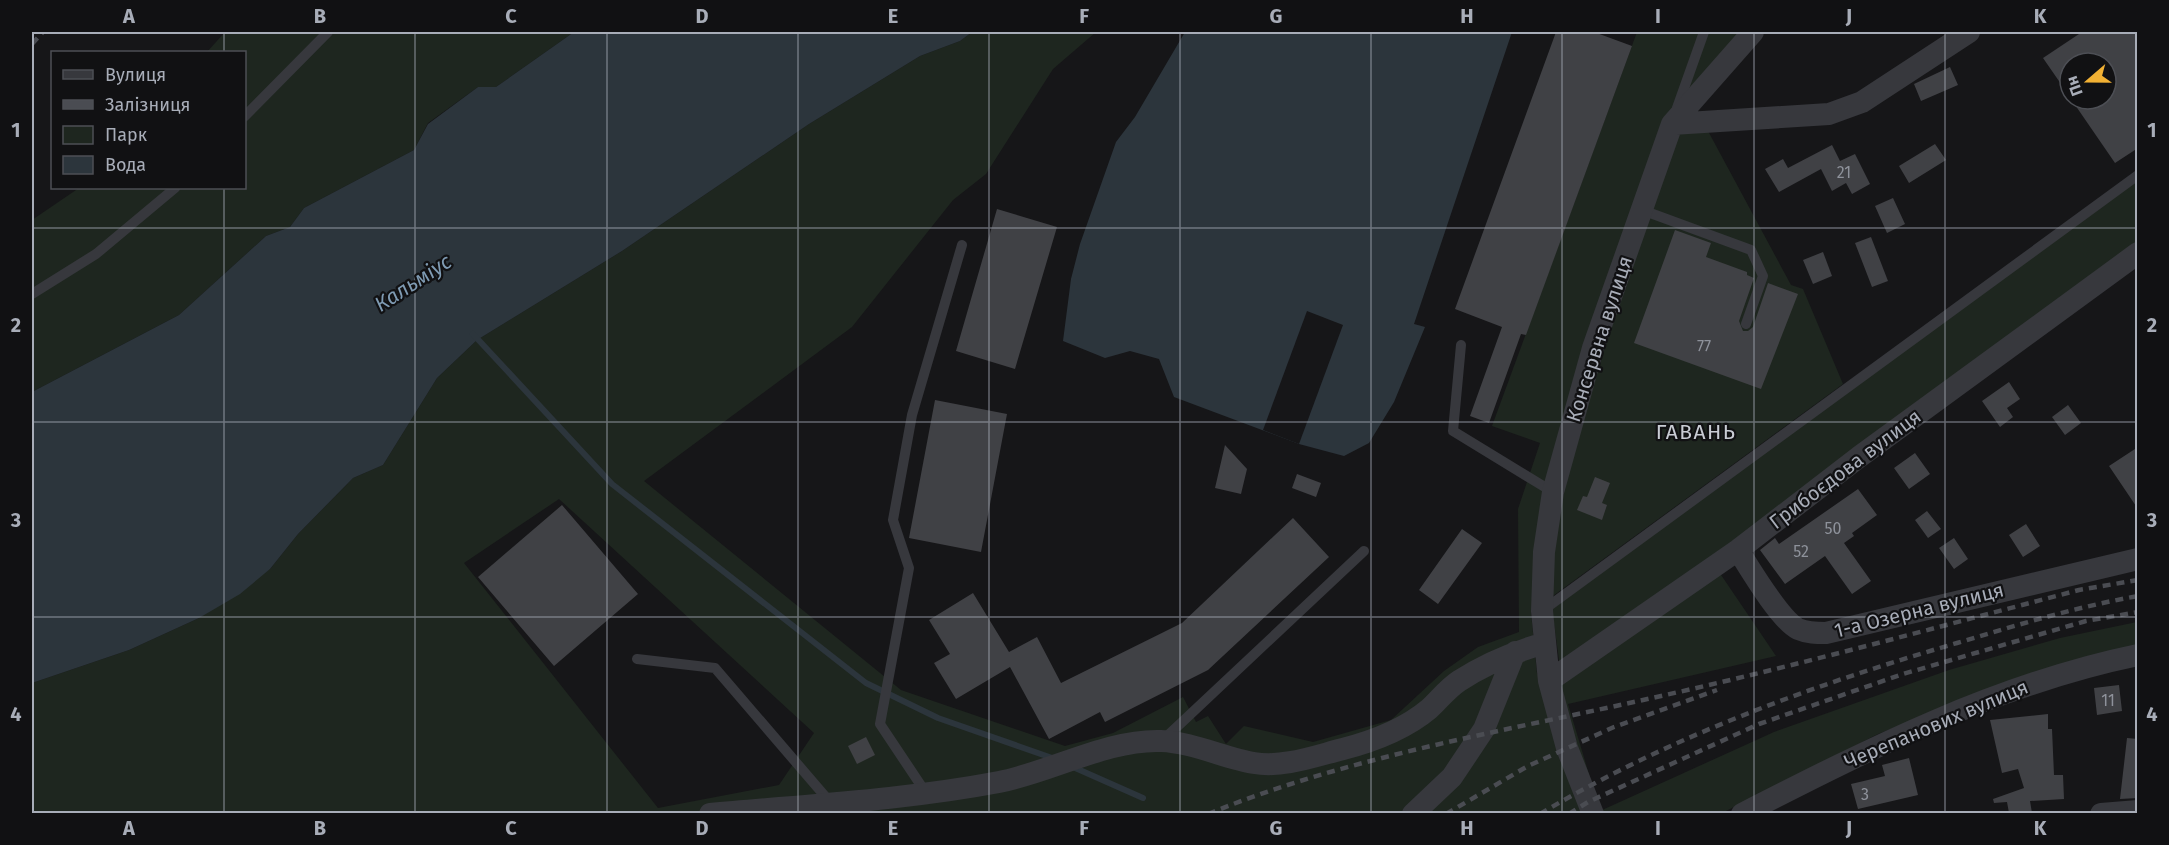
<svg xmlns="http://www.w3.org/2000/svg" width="2169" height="845" font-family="'Fira Sans',sans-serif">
<rect width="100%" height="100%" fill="#161618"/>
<path fill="#1e261f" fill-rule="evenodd" d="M 225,32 L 574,32 L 496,87 L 478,87 L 428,123 L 414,150 L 304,208 L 290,227 L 266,236 L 179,315 L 32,392 L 32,220 L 79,188 L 244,188 L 244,52 L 207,52 Z
M 972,32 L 1096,32 L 1053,69 L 986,174 L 953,200 L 852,327 L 644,481 L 901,690 L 1065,746 L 1113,733 L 1183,697 L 1196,722 L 1208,716 L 1226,744 L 1244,726 L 1313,742 L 1391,720 L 1444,671 L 1478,647 L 1519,632 L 1518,509 L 1540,443 L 1492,426 L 1637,32 L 1740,32 L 1687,92 L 1791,285 L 1803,289 L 1843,384 L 1531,612 L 1537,674 L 1564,676 L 1715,566 L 1776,656 L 1568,704 L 1600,811 L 1774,732 L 1949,670 L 2060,638 L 2137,622 L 2137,646 L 2034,673 L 1878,734 L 1722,813 L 32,814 L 32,683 L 129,650 L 199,618 L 270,569 L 298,534 L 353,478 L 383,465 L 437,378 L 477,340 L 622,251 L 809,124 L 920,56 L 960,41 ZM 559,499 L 814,733 L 779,785 L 658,808 L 464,563 Z
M 2137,180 L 2137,250 L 1560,667 L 1552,609 Z"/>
<path fill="#2c353c" d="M 574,32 L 972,32 L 960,41 L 920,56 L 809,124 L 622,251 L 477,340 L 437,378 L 383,465 L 353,478 L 298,534 L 270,569 L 240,594 L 199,618 L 129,650 L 32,683 L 32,392 L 179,315 L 266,236 L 290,227 L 304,208 L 414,150 L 428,124 L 478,87 L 496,87 Z
M 1185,32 L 1512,32 L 1414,324 L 1425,327 L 1394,402 L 1369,443 L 1344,456 L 1299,444 L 1174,397 L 1159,359 L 1130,351 L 1105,358 L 1063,341 L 1071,279 L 1080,244 L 1116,142 L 1135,117 Z"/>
<path fill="#161618" d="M 1307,311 L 1343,325 L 1299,444 L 1263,430 Z"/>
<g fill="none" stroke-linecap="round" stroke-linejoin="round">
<path stroke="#2c353c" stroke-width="6" d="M 473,334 L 612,484 L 866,683 L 938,718 L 1055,759
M 1073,767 L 1143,798"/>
</g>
<path fill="#404145" d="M 1556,32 L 1594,32 L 1632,46 L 1526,335 L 1521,334 L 1489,423 L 1470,416 L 1502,327 L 1455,309 Z
M 2082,32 L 2138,32 L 2138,148 L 2115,163 L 2071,99 L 2106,99 L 2106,63 L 2070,63 L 2070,97 L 2043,58 Z
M 1950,67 L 1958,85 L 1921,101 L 1914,84 Z
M 1935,144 L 1946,160 L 1909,183 L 1899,166 Z
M 1832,145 L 1840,161 L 1855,154 L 1870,184 L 1852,194 L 1846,183 L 1832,191 L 1821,169 L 1779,192 L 1765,169 L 1783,159 L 1788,168 Z
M 1893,198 L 1905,224 L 1887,233 L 1875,206 Z
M 997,209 L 1057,227 L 1015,369 L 956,351 Z
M 1675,230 L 1711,243 L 1706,257 L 1747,272 L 1747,275 L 1754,278 L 1739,321 L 1743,331 L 1748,331 L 1753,327 L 1768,283 L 1798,294 L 1761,389 L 1634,343 Z
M 1871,237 L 1888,281 L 1872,287 L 1855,243 Z
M 1823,252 L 1832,276 L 1813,284 L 1803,260 Z
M 2009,382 L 2020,399 L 2007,408 L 2013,417 L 2000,427 L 1982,401 Z
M 935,400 L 1007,414 L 981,552 L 909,538 Z
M 2068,405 L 2081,423 L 2065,435 L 2052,417 Z
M 1225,445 L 1247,469 L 1241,494 L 1215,488 Z
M 2138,447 L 2138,509 L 2109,466 Z
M 1915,453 L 1930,474 L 1909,489 L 1894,468 Z
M 1297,474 L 1321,483 L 1316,497 L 1292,488 Z
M 1595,477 L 1610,483 L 1602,503 L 1607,505 L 1602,520 L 1577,510 L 1583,496 L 1587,497 Z
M 1858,489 L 1877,515 L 1852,533 L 1854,536 L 1844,543 L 1871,581 L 1852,594 L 1825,556 L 1785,584 L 1760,550 L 1775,538 L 1779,544 Z
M 562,505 L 638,594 L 554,666 L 478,577 Z
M 1927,511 L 1941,529 L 1928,538 L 1915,520 Z
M 1293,518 L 1329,557 L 1208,670 L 1105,722 L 1100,712 L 1049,739 L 1010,667 L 956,699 L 934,663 L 950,654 L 929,620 L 973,593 L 1009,652 L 1037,637 L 1061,683 L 1182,623 Z
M 2026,524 L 2040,546 L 2023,557 L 2009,535 Z
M 1462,529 L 1482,543 L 1438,604 L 1419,590 Z
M 1954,538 L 1968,559 L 1954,569 L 1939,548 Z
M 2119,685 L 2122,711 L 2097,715 L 2094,688 Z
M 2048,714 L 2048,729 L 2052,729 L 2054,775 L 2063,775 L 2064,799 L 2030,801 L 2032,813 L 2009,813 L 2007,802 L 1994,803 L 1993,799 L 2024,788 L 2018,769 L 2002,773 L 1990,720 Z
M 866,737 L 875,755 L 857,764 L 848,746 Z
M 2127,738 L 2138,739 L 2138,798 L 2120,799 Z
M 1909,758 L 1918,795 L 1858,809 L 1851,784 L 1885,776 L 1882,765 Z"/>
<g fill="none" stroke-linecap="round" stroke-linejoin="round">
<path stroke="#37383d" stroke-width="10" d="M 1677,108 L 1704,32
M 244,117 L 328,32
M 1642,210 L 1751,250 L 1763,276 L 1746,324
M 32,294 L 96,254 L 175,188
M 1461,345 L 1453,431 L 1553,492
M 1542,611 L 2138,175
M 637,659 L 715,668 L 830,802
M 1163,740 L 1364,551
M 926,793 L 880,724 L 909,568 L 893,520 L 912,415 L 962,245"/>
<path stroke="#37383d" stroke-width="22" d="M 1672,124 L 1829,114 L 1862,102 L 1969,32
M 1738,550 C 1750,569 1780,620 1798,629 C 1807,633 1817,633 1826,633 L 2138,559
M 1549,681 L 1738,550 L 1859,457 L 2138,253
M 710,814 C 806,805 904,800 999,782 C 1051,772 1108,739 1161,741 C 1191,742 1225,758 1254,763 C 1283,768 1315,756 1343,749 C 1374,741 1404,730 1429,709 C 1439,700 1447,689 1459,681 C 1486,663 1514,652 1545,643
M 1413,814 L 1452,777 L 1484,729 L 1515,652
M 1593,814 L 1567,748 L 1549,681 L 1542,611 L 1544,552 L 1553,492 L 1593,348 L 1672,124 L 1753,32
M 1742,814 C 1869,749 1997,684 2138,655
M 2101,814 L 2138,811"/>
<path stroke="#4a4c52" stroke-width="4.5" stroke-dasharray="8 6" stroke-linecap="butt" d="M 32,44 L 43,32
M 1208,814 C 1344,758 1499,732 1643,700 C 1789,668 1934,628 2079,590 L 2138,580
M 1446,814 L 1528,766 L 1614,727 L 1717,690
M 1540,814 C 1669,737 1813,685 1957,643 C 2017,625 2076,607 2138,596
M 1569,814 L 1588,802 L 1759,724 L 1903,674 L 2086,621 L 2138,612"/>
</g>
<path fill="none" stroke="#a8adb8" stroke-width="1.5" stroke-opacity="0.55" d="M 224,32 L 224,52M 415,32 L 415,814M 607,32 L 607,814M 798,32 L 798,814M 989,32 L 989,814M 1180,32 L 1180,814M 1371,32 L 1371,814M 1562,32 L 1562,814M 1754,32 L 1754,814M 1945,32 L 1945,814M 224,188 L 224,814M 32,228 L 2138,228M 32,422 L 2138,422M 32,617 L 2138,617"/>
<g text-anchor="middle" stroke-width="4.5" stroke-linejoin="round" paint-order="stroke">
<g font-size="16" fill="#8e929b">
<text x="1844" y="178">21</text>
<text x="1704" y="352">77</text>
<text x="1833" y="534">50</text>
<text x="1801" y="557">52</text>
<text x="2108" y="706">11</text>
<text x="1865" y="800">3</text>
</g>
<g font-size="20" fill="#a8adb8" stroke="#111113">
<text transform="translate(1599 339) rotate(-72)" y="7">Консервна вулиця</text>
<text transform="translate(1845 469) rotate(-37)" y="7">Грибоєдова вулиця</text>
<text transform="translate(1919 610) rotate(-14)" y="7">1-а Озерна вулиця</text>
<text transform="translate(1936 724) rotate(-23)" y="7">Черепанових вулиця</text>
</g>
<g font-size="21" font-style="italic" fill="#7f9bb3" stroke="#111113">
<text transform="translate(413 283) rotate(-33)" y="7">Кальміус</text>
</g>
<g font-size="21" letter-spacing="1.5" fill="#c9ccd4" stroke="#111113">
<text x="1696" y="439">ГАВАНЬ</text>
</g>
</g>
<rect width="2169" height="845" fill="none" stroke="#111113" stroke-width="66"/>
<rect x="51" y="51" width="195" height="138" fill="#111113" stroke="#4d4f55" stroke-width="1.5"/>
<rect x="63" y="70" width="30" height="9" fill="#37383d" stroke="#4d4f55" stroke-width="1.5"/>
<text x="105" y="81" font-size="18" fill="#a8adb8">Вулиця</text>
<rect x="63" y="100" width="30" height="9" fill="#4a4c52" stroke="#4d4f55" stroke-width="1.5"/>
<text x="105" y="111" font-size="18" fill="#a8adb8">Залізниця</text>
<rect x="63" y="126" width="30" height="18" fill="#1e261f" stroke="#4d4f55" stroke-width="1.5"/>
<text x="105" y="141" font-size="18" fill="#a8adb8">Парк</text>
<rect x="63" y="156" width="30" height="18" fill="#2c353c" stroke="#4d4f55" stroke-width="1.5"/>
<text x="105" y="171" font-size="18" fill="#a8adb8">Вода</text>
<g transform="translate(2088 81) rotate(250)"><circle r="28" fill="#111113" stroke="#4d4f55" stroke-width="1.5"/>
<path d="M0-4.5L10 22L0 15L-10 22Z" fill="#f2b134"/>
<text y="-9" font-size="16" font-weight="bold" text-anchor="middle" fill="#a8adb8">Пн</text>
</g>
<rect x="33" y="33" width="2103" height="779" fill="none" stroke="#a8adb8" stroke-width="2"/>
<g font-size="20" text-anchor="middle" font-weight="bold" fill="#a8adb8">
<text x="129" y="23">A</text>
<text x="320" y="23">B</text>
<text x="511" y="23">C</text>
<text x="702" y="23">D</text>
<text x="893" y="23">E</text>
<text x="1084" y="23">F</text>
<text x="1276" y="23">G</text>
<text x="1467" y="23">H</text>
<text x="1658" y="23">I</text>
<text x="1849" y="23">J</text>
<text x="2040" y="23">K</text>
<text x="16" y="137">1</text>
<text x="2152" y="137">1</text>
<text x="16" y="332">2</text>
<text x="2152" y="332">2</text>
<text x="16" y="527">3</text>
<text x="2152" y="527">3</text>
<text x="16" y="721">4</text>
<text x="2152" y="721">4</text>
<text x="129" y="835">A</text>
<text x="320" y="835">B</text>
<text x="511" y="835">C</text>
<text x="702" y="835">D</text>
<text x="893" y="835">E</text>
<text x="1084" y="835">F</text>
<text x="1276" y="835">G</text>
<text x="1467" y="835">H</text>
<text x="1658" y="835">I</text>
<text x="1849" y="835">J</text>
<text x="2040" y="835">K</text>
</g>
</svg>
